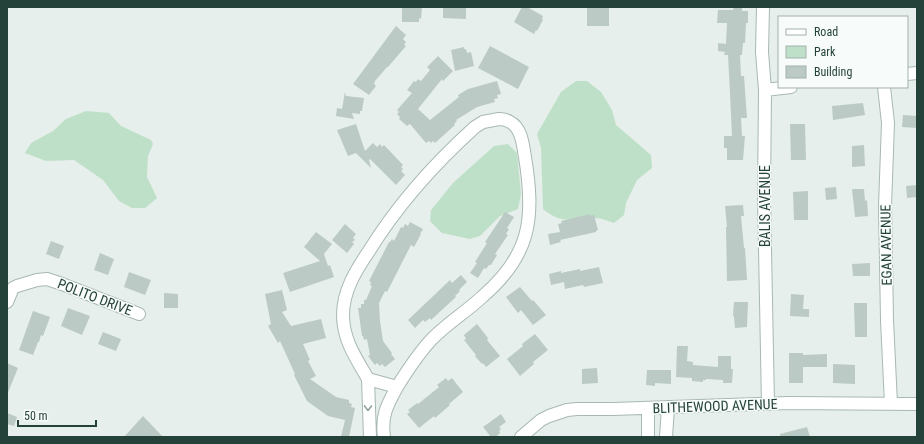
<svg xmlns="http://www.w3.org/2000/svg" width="924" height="444" font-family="'Roboto Condensed',sans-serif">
<rect width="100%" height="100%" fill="#e6efeb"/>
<path fill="#bfe0c8" d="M 576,81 L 587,81 L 601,92 L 612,110 L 616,125 L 651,155 L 652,168 L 637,180 L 626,203 L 624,215 L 614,223 C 608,221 601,218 595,218 C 572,216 565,227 543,209 L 541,148 L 537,134 L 561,92 Z
M 86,111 L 109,113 L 121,126 L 151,140 L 153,144 L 148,156 L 147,177 L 157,198 L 145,208 L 132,208 L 119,201 L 103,180 L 74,160 L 46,161 L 25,153 L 31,143 L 53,131 L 66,119 Z
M 508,144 L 517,153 L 521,194 L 518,209 L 500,216 L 480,236 L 470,239 L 442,233 L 430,221 L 431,210 L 453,183 L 494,146 Z"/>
<path fill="#bbcac4" d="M 402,7 L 422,7 L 421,19 L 419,18 L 419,22 L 402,22 Z
M 443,7 L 466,7 L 466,19 L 443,18 Z
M 522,7 L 527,7 L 543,16 L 542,19 L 543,20 L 537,31 L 536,30 L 534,34 L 514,22 Z
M 587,7 L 609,7 L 609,26 L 587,26 Z
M 734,7 L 742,7 L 742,11 L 748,11 L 748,23 L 746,23 L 745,43 L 743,43 L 742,55 L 740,55 L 741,76 L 744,76 L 747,118 L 741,118 L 742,136 L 745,136 L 743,160 L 727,160 L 727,148 L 724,148 L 724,136 L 732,136 L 730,93 L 728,55 L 724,55 L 725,52 L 718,51 L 718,43 L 726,44 L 727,23 L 717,23 L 718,10 L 733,10 Z
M 396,26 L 406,35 L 403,39 L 406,42 L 404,45 L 406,46 L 388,67 L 387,67 L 375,81 L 374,84 L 376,86 L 369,95 L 353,84 Z
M 490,46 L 529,67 L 518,89 L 478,68 Z
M 464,47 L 464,49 L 466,49 L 467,53 L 471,52 L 474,66 L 455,71 L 451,50 Z
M 438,56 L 453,71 L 443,81 L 442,79 L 418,109 L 430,120 L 459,97 L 458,95 L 468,89 L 497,81 L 501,94 L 497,95 L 498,98 L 494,99 L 495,102 L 477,107 L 456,120 L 457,121 L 454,124 L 455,125 L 435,143 L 433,141 L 431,143 L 429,141 L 426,143 L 410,124 L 407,126 L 399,119 L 400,117 L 397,114 L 399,112 L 397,110 L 412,93 L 407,90 L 414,81 L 416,82 L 418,79 L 421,81 L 430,70 L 427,67 Z
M 345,92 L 346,96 L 364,98 L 362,111 L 360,111 L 360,114 L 352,113 L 354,119 L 336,116 L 337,108 L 342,109 Z
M 863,103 L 865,115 L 833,120 L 832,106 Z
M 903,115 L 917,116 L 917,128 L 902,127 Z
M 356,124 L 365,151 L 373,143 L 377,147 L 380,144 L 382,147 L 384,145 L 403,165 L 401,167 L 403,169 L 401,171 L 405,175 L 396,185 L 370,159 L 369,160 L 371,168 L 356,153 L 348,156 L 337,130 Z
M 790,124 L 805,124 L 806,160 L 791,160 Z
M 864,145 L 865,166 L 852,167 L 852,146 Z
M 917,185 L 917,197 L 907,198 L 906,186 Z
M 836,187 L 837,199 L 826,200 L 825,188 Z
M 852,189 L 864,189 L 865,201 L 867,200 L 868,216 L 855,217 Z
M 808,191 L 808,220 L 794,220 L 793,192 Z
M 743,205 L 744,216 L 741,216 L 744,248 L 745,248 L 747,280 L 727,281 L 726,227 L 727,227 L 725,206 Z
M 505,212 L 514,217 L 507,228 L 509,229 L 506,234 L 508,235 L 495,254 L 497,255 L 491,265 L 489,265 L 486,269 L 484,268 L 478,278 L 470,273 L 477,263 L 475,262 L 487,243 L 485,242 Z
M 590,214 L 590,216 L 594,215 L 598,230 L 596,231 L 596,232 L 560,240 L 561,242 L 550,245 L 548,234 L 560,232 L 558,224 L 562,223 L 561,221 Z
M 410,222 L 423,229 L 420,234 L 421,234 L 414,247 L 411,245 L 387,292 L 385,291 L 379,303 L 380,321 L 383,341 L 392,353 L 391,354 L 395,359 L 385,367 L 382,364 L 380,366 L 377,363 L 375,365 L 368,356 L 370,355 L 367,339 L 364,340 L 363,336 L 362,336 L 358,308 L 361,308 L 361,304 L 364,304 L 364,300 L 366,300 L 372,286 L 370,285 L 371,282 L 369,281 L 389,242 L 390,242 L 392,239 L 394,241 L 401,227 L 403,228 L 405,224 L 408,226 Z
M 345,224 L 356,234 L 353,238 L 355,240 L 352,242 L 354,244 L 347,253 L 332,240 Z
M 316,232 L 332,244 L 324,254 L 328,266 L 330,265 L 334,277 L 290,292 L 283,273 L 320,261 L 304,247 Z
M 51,241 L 64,246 L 59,259 L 46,254 Z
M 100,253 L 114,259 L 108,275 L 94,270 Z
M 870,263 L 870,276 L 853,276 L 852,264 Z
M 599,267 L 603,283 L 584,287 L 583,285 L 565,289 L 564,282 L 551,285 L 549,274 L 561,271 L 561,273 L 580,269 L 580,271 Z
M 129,272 L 151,280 L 145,295 L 124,287 Z
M 461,275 L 467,282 L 459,290 L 460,291 L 455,296 L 456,297 L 431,320 L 430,318 L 425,322 L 423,320 L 415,328 L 408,320 L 450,280 L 452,283 Z
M 520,287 L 532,301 L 533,300 L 546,315 L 533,325 L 521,310 L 518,313 L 506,297 Z
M 282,290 L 287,310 L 282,312 L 291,326 L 321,319 L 326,338 L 303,344 L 310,360 L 308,361 L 316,376 L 310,379 L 336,397 L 349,400 L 349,403 L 352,404 L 351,407 L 355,408 L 349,437 L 341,437 L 345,420 L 328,416 L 307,401 L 294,375 L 295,374 L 280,341 L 278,343 L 268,326 L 271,324 L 265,294 Z
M 164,293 L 178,294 L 178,308 L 164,308 Z
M 791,294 L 804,295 L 803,309 L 809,309 L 809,317 L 790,316 Z
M 734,302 L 748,302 L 747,327 L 735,328 L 734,317 L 733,315 Z
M 854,303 L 867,303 L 867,337 L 855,337 Z
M 68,308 L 90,316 L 82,335 L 61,326 Z
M 33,311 L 50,317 L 43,336 L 41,335 L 39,342 L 38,342 L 33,355 L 19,350 Z
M 477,324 L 488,338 L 487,340 L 500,356 L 486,367 L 483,363 L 482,364 L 475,356 L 476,355 L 464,340 L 466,339 L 464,335 Z
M 103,332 L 121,339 L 116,351 L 98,344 Z
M 535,334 L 548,350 L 533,362 L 534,364 L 520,376 L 507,359 L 523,346 L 522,344 Z
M 677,346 L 688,346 L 687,361 L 693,362 L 693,365 L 718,367 L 718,356 L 731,356 L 731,369 L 733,369 L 732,383 L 723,383 L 723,380 L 706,379 L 706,380 L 703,380 L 703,382 L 692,381 L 692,378 L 676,377 Z
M 789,353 L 803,353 L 803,355 L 827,354 L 827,367 L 803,367 L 803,383 L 789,383 Z
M 7,363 L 18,368 L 7,395 Z
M 833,364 L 855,365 L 855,384 L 833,383 Z
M 597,368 L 598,383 L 582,384 L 582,369 Z
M 647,370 L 671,370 L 671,384 L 655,383 L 655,386 L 646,385 Z
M 446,378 L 448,381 L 452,378 L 463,392 L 449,404 L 450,405 L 435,418 L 434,416 L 419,428 L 407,414 L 410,412 L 408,410 L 417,403 L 418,404 L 439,387 L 437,385 Z
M 7,413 L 17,417 L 14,426 L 7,424 Z
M 501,414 L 506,422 L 499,427 L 501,429 L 499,431 L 500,433 L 496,437 L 491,437 L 483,427 Z
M 143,416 L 163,437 L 124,437 Z
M 807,427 L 810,437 L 780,437 L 780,434 Z"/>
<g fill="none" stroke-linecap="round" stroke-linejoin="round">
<defs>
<path id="minor" d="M 763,7 L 762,52 L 765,90 L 764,197 L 768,404
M 907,74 L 917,73
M 884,87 L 888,123 L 885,206 L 887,320 L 891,404
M 765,90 L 791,87
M 499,119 C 502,119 507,120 510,122 C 522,128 523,146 525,157 C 535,218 531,255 482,297 C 466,312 446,324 431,340 C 418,354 407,371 397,387 L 368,379 C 356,358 343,340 343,315 C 343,291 356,270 369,251 C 398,204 434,164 475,127 L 483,122 Z
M 7,302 L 13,288 L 17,286 L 37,280 L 47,279 L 62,284 L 139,314
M 368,379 L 370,437
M 648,408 L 648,437
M 384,437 C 381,416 387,405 397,387
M 521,437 L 541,420 L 549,416 L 567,410 L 577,409 L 613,409 L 788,403 L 917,404
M 666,437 L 668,407"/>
</defs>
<use href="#minor" stroke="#a8b8b2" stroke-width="14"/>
<use href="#minor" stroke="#fff" stroke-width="12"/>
</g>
<defs><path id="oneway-chevron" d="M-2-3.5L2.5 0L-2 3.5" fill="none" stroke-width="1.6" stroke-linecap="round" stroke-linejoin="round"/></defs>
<use stroke="#92a09c" href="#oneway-chevron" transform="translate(368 408) rotate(91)"/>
<g text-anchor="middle" stroke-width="3" stroke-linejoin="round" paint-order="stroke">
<g font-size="14" fill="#24423a" stroke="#f7fbf9">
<text transform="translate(765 206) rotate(-90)" y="5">BALIS AVENUE</text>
<text transform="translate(886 245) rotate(-91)" y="5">EGAN AVENUE</text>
<text transform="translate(95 297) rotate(21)" y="5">POLITO DRIVE</text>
<text transform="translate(715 406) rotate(-2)" y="5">BLITHEWOOD AVENUE</text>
</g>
</g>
<rect width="924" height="444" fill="none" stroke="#24423a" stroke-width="16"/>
<rect x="778" y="16" width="130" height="72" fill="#f7fbf9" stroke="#a3b1ad"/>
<rect x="786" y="29" width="20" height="6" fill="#ffffff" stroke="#a3b1ad"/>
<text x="814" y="36" font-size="12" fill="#24423a">Road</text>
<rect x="786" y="46" width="20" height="12" fill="#bfe0c8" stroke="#a3b1ad"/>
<text x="814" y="56" font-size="12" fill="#24423a">Park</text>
<rect x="786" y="66" width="20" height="12" fill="#bbcac4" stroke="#a3b1ad"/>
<text x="814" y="76" font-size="12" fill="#24423a">Building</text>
<path d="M18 420v6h78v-6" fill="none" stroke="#24423a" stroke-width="2"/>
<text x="24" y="420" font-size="12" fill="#24423a" stroke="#f7fbf9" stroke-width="3" paint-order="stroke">50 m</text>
</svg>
